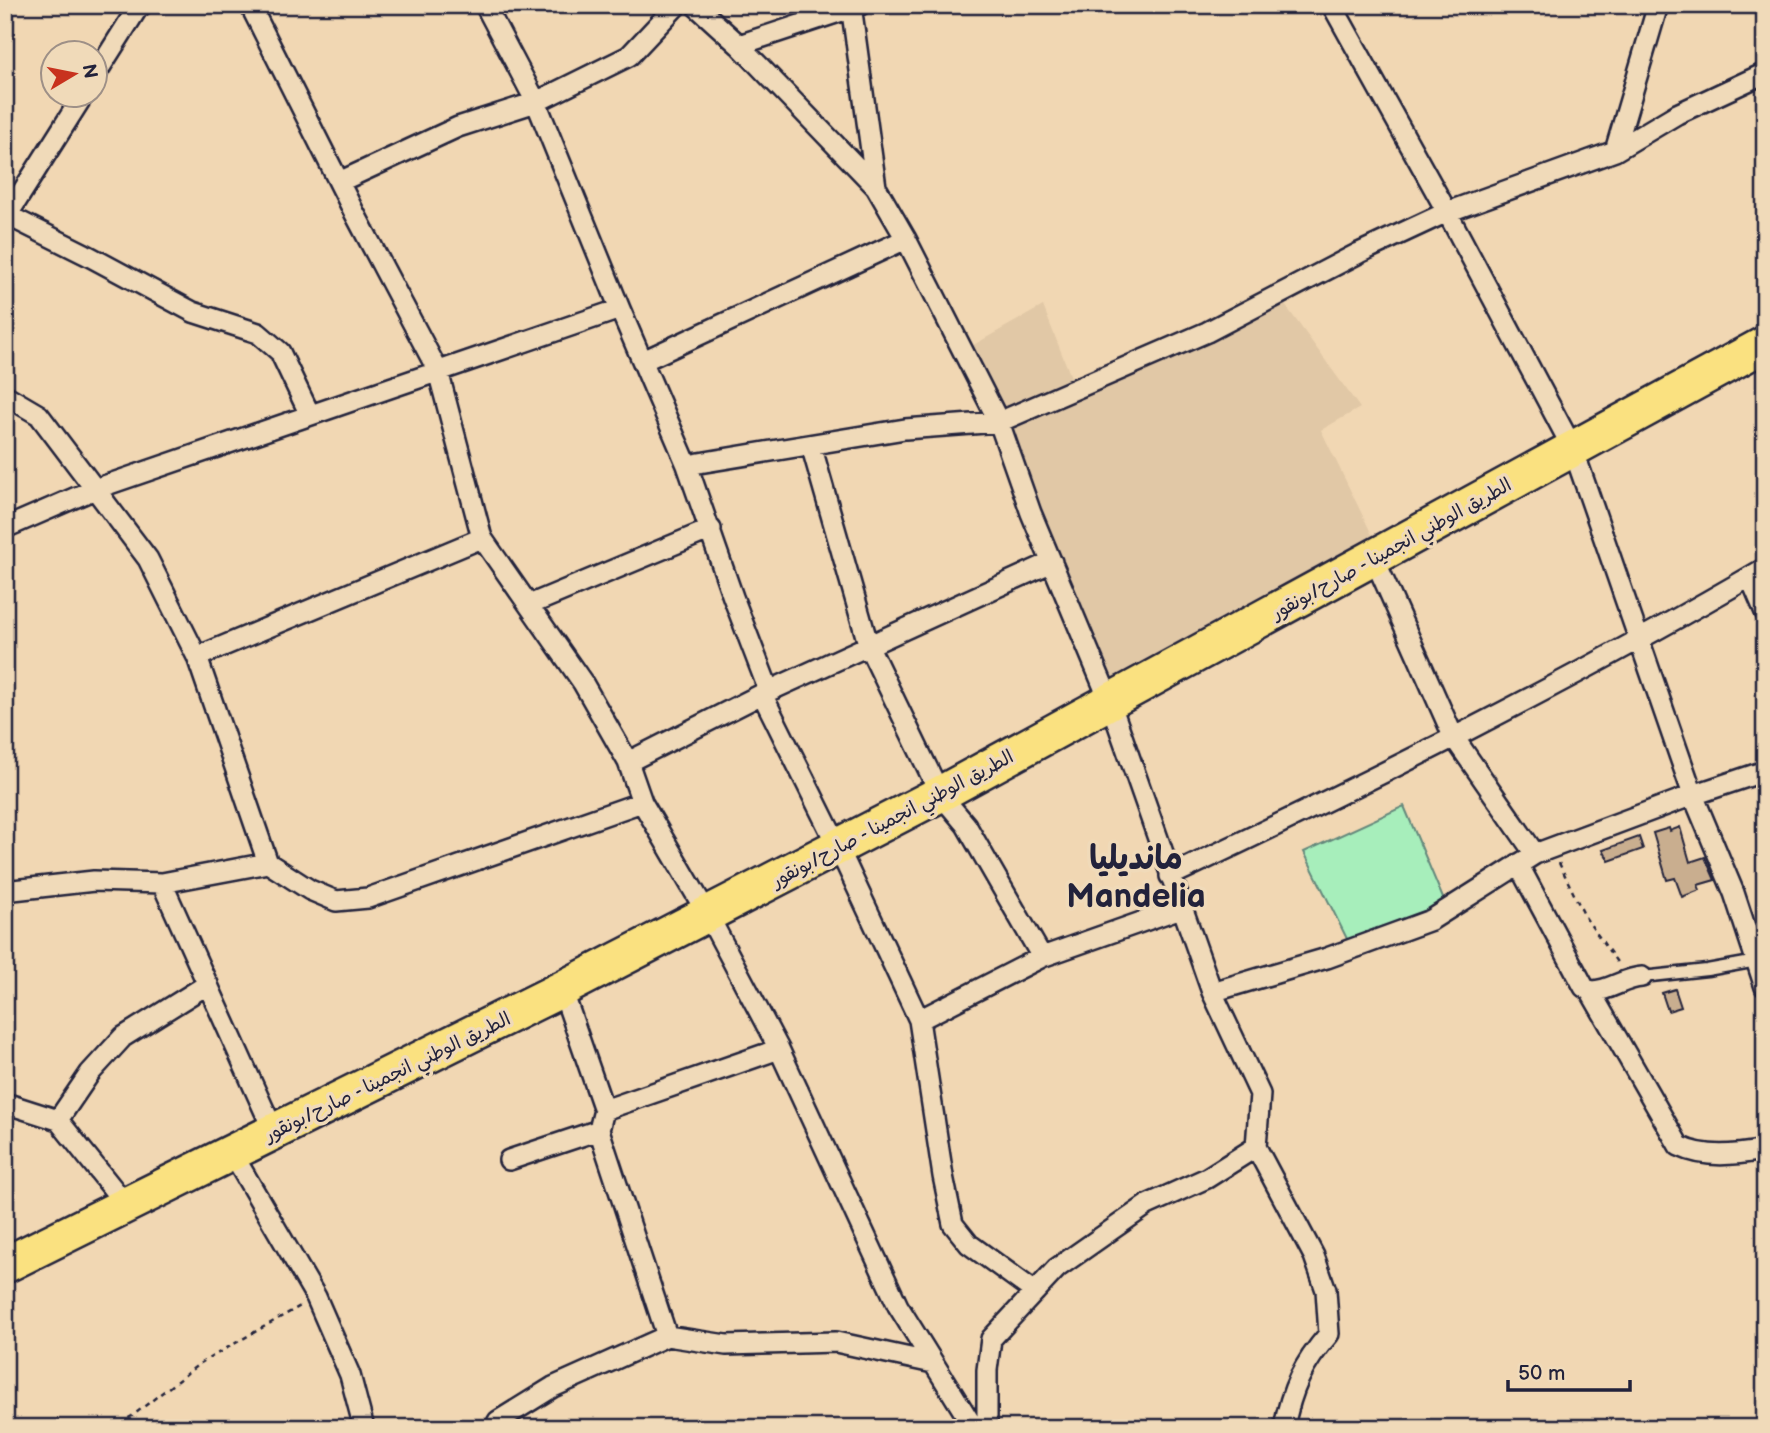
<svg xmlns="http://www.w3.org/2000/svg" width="1770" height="1433" font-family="'Balsamiq Sans','Playpen Sans Arabic',sans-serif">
<rect width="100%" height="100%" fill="#f1d7b3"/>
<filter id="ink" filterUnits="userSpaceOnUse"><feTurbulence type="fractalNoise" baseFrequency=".0143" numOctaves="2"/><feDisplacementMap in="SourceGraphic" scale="14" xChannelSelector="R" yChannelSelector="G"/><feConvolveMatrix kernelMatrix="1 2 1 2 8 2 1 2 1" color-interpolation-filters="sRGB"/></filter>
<g filter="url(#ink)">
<path fill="#e1c8a6" d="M 1283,302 L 1360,408 L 1321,430 L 1377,545 L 1112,694 L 968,348 L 1043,306 L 1071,377 Z"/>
<path fill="#a7eebb" stroke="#64887b" stroke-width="2" d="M 1404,806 L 1445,903 L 1351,947 L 1304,852 Z"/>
<path fill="#c9ae8f" stroke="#22223b" stroke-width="2" d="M 1680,827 L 1690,862 L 1705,857 L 1715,880 L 1698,885 L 1700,890 L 1682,897 L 1675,878 L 1667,880 L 1653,833 L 1669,828 L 1670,831 Z
M 1639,837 L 1643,849 L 1609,861 L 1603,850 Z
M 1675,989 L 1681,1007 L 1668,1011 L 1662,993 Z"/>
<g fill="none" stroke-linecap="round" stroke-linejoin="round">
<defs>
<path id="lane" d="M 1642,977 L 1707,970 L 1757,961"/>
<path id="street" d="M 250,5 L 355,214 L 438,371 L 482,538 L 583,683 L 628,762 L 642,802 L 708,915 L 779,1049 L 898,1306 L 974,1428
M 485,5 L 536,102 L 620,309 L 687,465 L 733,597 L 769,691 L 762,694 L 838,847 L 919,1020 L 943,1176 L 953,1224 L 969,1244 L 1035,1292
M 695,5 L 739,45 L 876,187 L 906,239 L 999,422 L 1031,513 L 1110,702 L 1212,992 L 1260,1094 L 1256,1147 L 1314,1256 L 1326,1290 L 1329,1334 C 1303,1364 1291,1389 1284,1428
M 851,5 L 876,187
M 1332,5 L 1447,212 L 1573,449 L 1693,795 L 1734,893 L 1765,987
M 739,45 L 860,5
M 94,77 L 137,9 L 142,5
M 1615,151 L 1658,5
M 339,182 L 458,127 L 536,102 L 629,56 L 677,5
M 5,214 L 85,254 L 193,312 L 258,333 L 280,352 L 310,415
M 5,219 L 84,94
M 643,361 L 906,239
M 5,395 L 39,415 L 148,559 L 197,657 L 268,863
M 811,445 L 869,647 L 940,794 L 966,825 L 1042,957
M 687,465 L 905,429 L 999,422 L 1207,332 L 1359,253 L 1447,212 L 1615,151 L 1677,114 L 1765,73
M 5,528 L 95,489 L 620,309
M 1374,558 L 1453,736 L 1535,854
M 1750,577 L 1765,612
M 529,605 L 711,529
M 197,657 L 482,538
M 769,691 L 1052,562
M 628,762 L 762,694
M 1518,864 L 1584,987 L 1590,991 L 1679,1146 C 1706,1159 1735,1155 1765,1150
M 1170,876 C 1371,781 1572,681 1765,568
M 162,883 L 274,1132
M 5,887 L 13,890 L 94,881 L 162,883 L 268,863 L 310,890 L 336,901 L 368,898 L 642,802
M 562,989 L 604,1110
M 1590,991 C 1609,992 1623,978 1642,977
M 1212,992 L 1327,958 L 1431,920 L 1535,854 L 1693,795 L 1765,771
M 919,1020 L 1042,957 L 1181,908
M 5,1103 L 58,1120 L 126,1205
M 58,1120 L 90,1073 L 123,1037 L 208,984
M 599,1130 L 667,1336
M 232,1153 L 316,1297 L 350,1375 L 364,1428
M 509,1160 L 599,1130 L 604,1110 L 779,1049
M 495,1428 L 498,1421 L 553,1387 L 667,1336 L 726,1345 L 836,1342 L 933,1363
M 987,1428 L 987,1370 L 991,1339 L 1057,1268 L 1147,1205 L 1207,1178 L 1256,1147"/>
<path id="highway" d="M 5,1265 L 562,989 L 940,794 L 1765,344"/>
</defs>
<use href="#lane" stroke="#22223b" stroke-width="15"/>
<use href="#street" stroke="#22223b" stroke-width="24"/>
<use href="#highway" stroke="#22223b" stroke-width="40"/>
<path stroke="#22223b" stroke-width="2.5" stroke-dasharray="5 5" stroke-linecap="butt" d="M 1559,863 L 1585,917 L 1619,965
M 111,1428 L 132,1416 L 199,1364 L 302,1305"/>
<use href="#lane" stroke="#f0dab9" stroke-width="10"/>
<use href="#street" stroke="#f0dab9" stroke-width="19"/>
<use href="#highway" stroke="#fae180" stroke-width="35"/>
</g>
</g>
<g text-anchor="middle" stroke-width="7" stroke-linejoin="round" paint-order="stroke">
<g font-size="19" fill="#22223b" stroke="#f0dab9">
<text transform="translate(1391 548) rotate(-29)" y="7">الطريق الوطني انجمينا - صارح/بونقور</text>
<text transform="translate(892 818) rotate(-28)" y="7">الطريق الوطني انجمينا - صارح/بونقور</text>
<text transform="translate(387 1076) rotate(-26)" y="7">الطريق الوطني انجمينا - صارح/بونقور</text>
</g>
<g font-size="33" font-weight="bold" fill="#22223b" stroke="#f0dab9">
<text x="1136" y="869">مانديليا<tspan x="1136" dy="38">Mandelia</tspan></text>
</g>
</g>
<rect width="1770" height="1433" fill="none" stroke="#f0dab9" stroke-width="28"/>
<rect x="14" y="14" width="1742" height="1405" fill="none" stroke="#22223b" stroke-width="2.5" filter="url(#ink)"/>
<g transform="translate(74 74) rotate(80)"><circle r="33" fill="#f0dab9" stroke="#9e9087" stroke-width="2"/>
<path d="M0-5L12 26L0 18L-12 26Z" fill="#c8321e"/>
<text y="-10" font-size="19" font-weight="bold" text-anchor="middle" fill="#22223b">N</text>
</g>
<path d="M1508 1380v10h122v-10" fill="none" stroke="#22223b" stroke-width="3.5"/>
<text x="1518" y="1380" font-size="21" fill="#22223b" stroke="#f0dab9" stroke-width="5" paint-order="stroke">50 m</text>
</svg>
